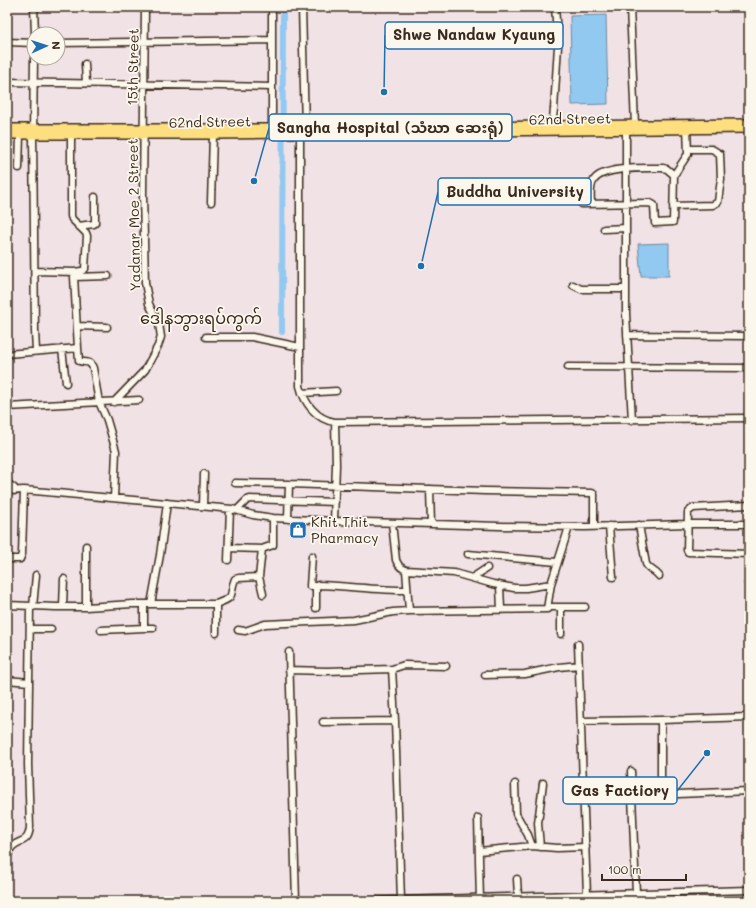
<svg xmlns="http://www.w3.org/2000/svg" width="756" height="908" font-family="Mali,'Noto Sans Myanmar',sans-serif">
<rect width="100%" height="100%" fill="#f1e2e6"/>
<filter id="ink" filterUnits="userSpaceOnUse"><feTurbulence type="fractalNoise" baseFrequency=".025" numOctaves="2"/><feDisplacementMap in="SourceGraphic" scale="8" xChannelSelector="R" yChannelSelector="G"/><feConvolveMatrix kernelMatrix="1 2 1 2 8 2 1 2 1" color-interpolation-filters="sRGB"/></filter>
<g filter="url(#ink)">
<path fill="#92c9f1" stroke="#6f899d" d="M 606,15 L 608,104 L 572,105 L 570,16 Z
M 669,243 L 669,276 L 641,276 L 638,244 Z"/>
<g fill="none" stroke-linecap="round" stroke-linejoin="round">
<path stroke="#92c9f1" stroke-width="6" d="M 282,332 L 283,7"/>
<defs>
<path id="minor" d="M 34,7 L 35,34
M 272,7 L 272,128
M 302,7 L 305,128
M 630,7 L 635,125
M 7,42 L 34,43
M 58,43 L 272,40
M 34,58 L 33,135 L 35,331 L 36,351
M 85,64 L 86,83
M 7,82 L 272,87
M 626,126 L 626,314 L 632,420
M 552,128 L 554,109 L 558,46 L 555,7
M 300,129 L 300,386 C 304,403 317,420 335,422 L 749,418
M 71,132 L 71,216 L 72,219 L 86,233 L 87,236 L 85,269 L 81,271 L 75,272 L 74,277 L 78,348
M 19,168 L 20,135
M 211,202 L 213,135
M 582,204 L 650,203 L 654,205 L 655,223 L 673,222 L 674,175 L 688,154 L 687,126
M 591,204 C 591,196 589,187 594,180 C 603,166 647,168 663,168 L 667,169 L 674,175
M 673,206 L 713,205 L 718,202 L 721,179 L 720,154 L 712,149 L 688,149
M 78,226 L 94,224 L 95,223 L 95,197
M 604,229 L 626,228
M 35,271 L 75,272
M 74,277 L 108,276
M 573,285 L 581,289 L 626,289
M 77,326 L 107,327
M 627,335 L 749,336
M 206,337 L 252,337 L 300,347
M 62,349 L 66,383
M 7,354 L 78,348 L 79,361 C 85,363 90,360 93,368 L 99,402 L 107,420 L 116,451 L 114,498
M 568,367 L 749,368
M 302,393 L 336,391
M 114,402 L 145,370 L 158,346 L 161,337 L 159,324 L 149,304 L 145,283 L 143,194 L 145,7
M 7,407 L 139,400
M 7,483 L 14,488 L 14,491
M 235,483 L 289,484 L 485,491 L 592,493 L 594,494 L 594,526
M 430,489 L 431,524
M 7,491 L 24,490 L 232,509 L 253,515 L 273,518 L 334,521 L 499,526 L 585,527 L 687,524 L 749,524
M 749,505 L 693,508 L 688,512 L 687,550 L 688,552 L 749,554
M 203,506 L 204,474
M 237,510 L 247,500 L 250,499 L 335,502
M 288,519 L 289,484
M 334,521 L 336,465 L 335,422
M 392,523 L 396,560 C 398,565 400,568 406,570 L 454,573 L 493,584 L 514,588 L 526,588 L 551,584 L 569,527
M 639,525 L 646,564 C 649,570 655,570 659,576
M 609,526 L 613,577
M 229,548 L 262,549
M 468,554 L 557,562
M 312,556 L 310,586 L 316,586
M 7,559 L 20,559 L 22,554 L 24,490
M 228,560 L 230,509
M 406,570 L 409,611
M 259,577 L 263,594
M 472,578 L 487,568
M 748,584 L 749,579
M 500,586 L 501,609
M 151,604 L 160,555 L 167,503
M 7,605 L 56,607 L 86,607 L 132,604 L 216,604 C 238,596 228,596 235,579 L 239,578 L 259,577 L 262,549 L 273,545 L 273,518
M 33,607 L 36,575
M 63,607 L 64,579
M 86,607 L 86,546
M 316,608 L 316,587 L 318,585 C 348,586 377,590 407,590
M 547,609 L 551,584
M 144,628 L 153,628
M 30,629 L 51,629
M 101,630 L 144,628 L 144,604
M 238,630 L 245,631 L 265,624 L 354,620 L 393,612 L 409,611 L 547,609 L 550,607 L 585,607
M 216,633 L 216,604
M 561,634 L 561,607
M 578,644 L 587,895
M 289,652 L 296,901
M 392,669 L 395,721 L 401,900 L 749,890
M 289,670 L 327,671 L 392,669 L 404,665 L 446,666
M 485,675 L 525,674 L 559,667 L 579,665
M 7,680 L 29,682
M 581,721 L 661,720 L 749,717
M 323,722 L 395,721
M 631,771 L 636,893
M 515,784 L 516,814 L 528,835 L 532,846
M 661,794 L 661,720
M 583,798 L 749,791
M 478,818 L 480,901
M 540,847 L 538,823 L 543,783
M 479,851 L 532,846 L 557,848 L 586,847
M 7,857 C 9,854 10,848 13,846 C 22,838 28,844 30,827 L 28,764 L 30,607
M 517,879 L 518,896
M 370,901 L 401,900"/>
<path id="major" d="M 7,128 L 272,128 L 749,123
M 7,135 L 213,135 L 749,129"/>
</defs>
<use href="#minor" stroke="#3b2a1e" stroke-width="9"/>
<use href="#major" stroke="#3b2a1e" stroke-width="10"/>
<use href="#minor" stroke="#fbf7ec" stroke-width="6"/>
<use href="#major" stroke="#fddf80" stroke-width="7"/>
</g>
</g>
<defs>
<symbol id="shop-square" viewBox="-11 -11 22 22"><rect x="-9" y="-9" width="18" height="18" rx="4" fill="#1f6fb2" stroke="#fbf7ec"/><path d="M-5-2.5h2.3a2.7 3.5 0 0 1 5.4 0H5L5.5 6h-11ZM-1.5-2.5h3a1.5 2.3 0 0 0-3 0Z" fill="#fff"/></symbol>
</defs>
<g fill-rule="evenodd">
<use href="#shop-square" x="288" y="520" width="20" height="20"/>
</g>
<g text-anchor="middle" stroke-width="3.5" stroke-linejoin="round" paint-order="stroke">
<g font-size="14" fill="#3b2a1e" stroke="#fbf7ec">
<text transform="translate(133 67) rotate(-89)" y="5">15th Street</text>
<text transform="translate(570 119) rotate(-1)" y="5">62nd Street</text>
<text transform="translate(210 122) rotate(-1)" y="5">62nd Street</text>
<text transform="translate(134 215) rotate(-91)" y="5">Yadanar Moe 2 Street</text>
</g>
<g font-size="14" fill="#3b2a1e" stroke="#fbf7ec" text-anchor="start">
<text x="311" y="527">Khit Thit<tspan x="311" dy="16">Pharmacy</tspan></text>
</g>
<g font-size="16" fill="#3b2a1e" stroke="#fbf7ec">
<text x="201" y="324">ဒေါနဘွားရပ်ကွက်</text>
</g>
</g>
<path fill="none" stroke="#1f6fb2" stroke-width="1.5" d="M384 92L385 35M254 181L269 128M421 266L438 192M707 753L677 791"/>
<g fill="#1f6fb2" stroke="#fbf7ec" stroke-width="1.5">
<circle cx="384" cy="92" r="4"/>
<circle cx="254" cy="181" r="4"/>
<circle cx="421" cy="266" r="4"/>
<circle cx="707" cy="753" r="4"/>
</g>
<g fill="#fbf7ec" stroke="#1f6fb2" stroke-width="1.5">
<rect x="385" y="22" width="178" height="27" rx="4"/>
<rect x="269" y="114" width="243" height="27" rx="4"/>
<rect x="438" y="178" width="153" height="27" rx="4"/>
<rect x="563" y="777" width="114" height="27" rx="4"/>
</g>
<g font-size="15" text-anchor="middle" font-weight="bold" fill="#3b2a1e">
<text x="474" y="40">Shwe Nandaw Kyaung</text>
<text x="390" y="133">Sangha Hospital (သံဃာ ဆေးရုံ)</text>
<text x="515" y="197">Buddha University</text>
<text x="620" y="796">Gas Factiory</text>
</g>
<rect width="756" height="908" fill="none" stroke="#fbf7ec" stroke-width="24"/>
<rect x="12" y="12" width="732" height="884" fill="none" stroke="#3b2a1e" stroke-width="1.5" filter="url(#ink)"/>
<g transform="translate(46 46) rotate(87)"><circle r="19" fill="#fbf7ec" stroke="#aea59a"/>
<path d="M0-3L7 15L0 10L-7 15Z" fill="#1f6fb2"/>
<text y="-6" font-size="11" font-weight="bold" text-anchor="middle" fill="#3b2a1e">N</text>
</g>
<path d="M602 874v6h84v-6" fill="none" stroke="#3b2a1e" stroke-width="2"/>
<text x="608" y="874" font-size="12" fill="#3b2a1e" stroke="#fbf7ec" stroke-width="3" paint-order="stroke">100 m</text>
</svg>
